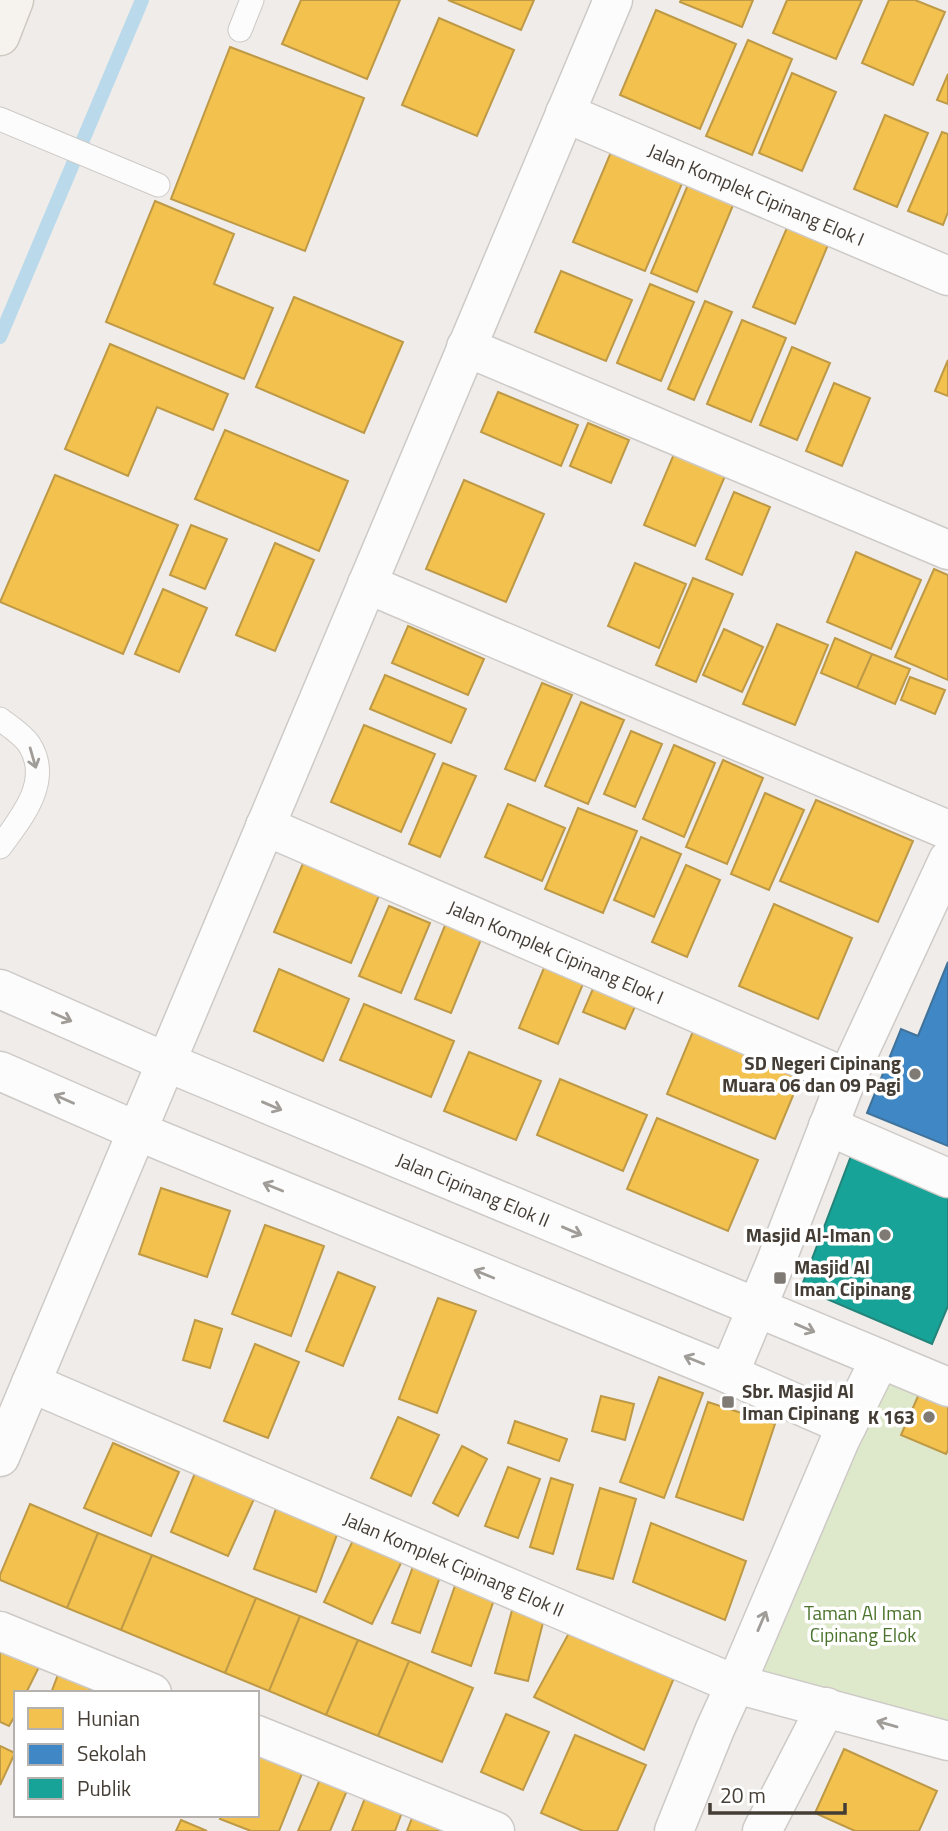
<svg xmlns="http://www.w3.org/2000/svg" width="948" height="1831" font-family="'Titillium Web',sans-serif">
<rect width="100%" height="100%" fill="#efece9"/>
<path fill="#dee8ca" d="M 881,1370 L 948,1397 L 948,1741 L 746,1676 Z"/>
<path fill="#f2c14e" stroke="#be9946" stroke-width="2" d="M 301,0 L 400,0 L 367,79 L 282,44 Z
M 448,0 L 534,0 L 521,30 Z
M 681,0 L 753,0 L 742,27 L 680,2 Z
M 787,0 L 862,0 L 836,59 L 773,33 Z
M 889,0 L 915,0 L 945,12 L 913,85 L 862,63 Z
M 656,10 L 736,44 L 700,129 L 620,95 Z
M 439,18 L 514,50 L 477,136 L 402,105 Z
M 748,40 L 792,59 L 752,155 L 706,136 Z
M 230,47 L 364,98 L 305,251 L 171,199 Z
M 792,73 L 836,92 L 802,171 L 759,153 Z
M 948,74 L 948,104 L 937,100 Z
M 885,115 L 928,133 L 897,207 L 854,189 Z
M 942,132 L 948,134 L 948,212 L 943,225 L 908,211 Z
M 614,145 L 686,174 L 645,271 L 573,242 Z
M 690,180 L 736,198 L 697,292 L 651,273 Z
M 155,201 L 234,234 L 214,284 L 273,308 L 244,379 L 106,322 Z
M 789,223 L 830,240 L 795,324 L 753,307 Z
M 561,271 L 632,300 L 606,361 L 535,332 Z
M 650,284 L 694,302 L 661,381 L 617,363 Z
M 294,297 L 403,342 L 364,433 L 256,387 Z
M 705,301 L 732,312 L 694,400 L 668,389 Z
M 742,320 L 786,338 L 751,422 L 707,404 Z
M 110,344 L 228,394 L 213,430 L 157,407 L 128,476 L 65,449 Z
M 792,347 L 830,363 L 797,440 L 760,425 Z
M 948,360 L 948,396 L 935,391 Z
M 834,383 L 870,398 L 842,466 L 806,451 Z
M 498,392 L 578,425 L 561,466 L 481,432 Z
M 588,423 L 629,440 L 611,483 L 570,466 Z
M 225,430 L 348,481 L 319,551 L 195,499 Z
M 674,454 L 725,476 L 695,546 L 644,525 Z
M 55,475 L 178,525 L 123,654 L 0,602 Z
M 464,480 L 544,514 L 506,602 L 426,569 Z
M 734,492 L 770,507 L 742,575 L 706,559 Z
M 191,525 L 227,539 L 205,589 L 170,575 Z
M 275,543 L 314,560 L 275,651 L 236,635 Z
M 856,552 L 921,580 L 891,649 L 827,622 Z
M 635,563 L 686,584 L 659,648 L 608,626 Z
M 934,569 L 948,575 L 948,680 L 895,657 Z
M 693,578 L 733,594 L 696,682 L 656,665 Z
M 163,589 L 207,608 L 179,672 L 135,654 Z
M 777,624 L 828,645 L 795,725 L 743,704 Z
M 408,626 L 484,659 L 468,695 L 392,663 Z
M 724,629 L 763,647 L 742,692 L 703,675 Z
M 835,638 L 872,654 L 857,688 L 821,673 Z
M 872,654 L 910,669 L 895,704 L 857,688 Z
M 385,675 L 466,709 L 451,743 L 370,709 Z
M 910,677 L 945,690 L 935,714 L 901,700 Z
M 542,683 L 572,695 L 535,781 L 505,769 Z
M 581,702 L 624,720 L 588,804 L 545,786 Z
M 364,725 L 435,754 L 401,832 L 331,802 Z
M 631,731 L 662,744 L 635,807 L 604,794 Z
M 674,745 L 715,763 L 684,837 L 643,819 Z
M 723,760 L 763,778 L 727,864 L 686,847 Z
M 443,763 L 476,776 L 440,857 L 409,844 Z
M 765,793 L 804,810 L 769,890 L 731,874 Z
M 816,800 L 913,841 L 878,922 L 780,881 Z
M 508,804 L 565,828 L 542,881 L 485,857 Z
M 578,808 L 637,831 L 603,913 L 545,889 Z
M 641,837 L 681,854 L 654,917 L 614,900 Z
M 304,861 L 380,893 L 351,963 L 274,932 Z
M 686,865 L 720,880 L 687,957 L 652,942 Z
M 774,904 L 852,938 L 818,1019 L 739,986 Z
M 389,906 L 430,923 L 401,993 L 359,976 Z
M 446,923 L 482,937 L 451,1013 L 415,999 Z
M 546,963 L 585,979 L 558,1044 L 519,1028 Z
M 279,969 L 349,999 L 323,1061 L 254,1031 Z
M 595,984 L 637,1002 L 625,1029 L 583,1012 Z
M 364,1004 L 454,1041 L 431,1097 L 340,1060 Z
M 694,1029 L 802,1074 L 775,1139 L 667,1094 Z
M 469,1052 L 541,1081 L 516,1140 L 444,1111 Z
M 560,1079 L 647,1115 L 623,1171 L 537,1135 Z
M 657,1118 L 758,1160 L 728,1231 L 627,1189 Z
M 161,1188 L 230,1211 L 207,1277 L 139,1254 Z
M 265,1225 L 324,1246 L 291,1336 L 232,1314 Z
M 338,1272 L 375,1287 L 343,1366 L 306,1351 Z
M 438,1298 L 476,1311 L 437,1413 L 399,1399 Z
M 195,1320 L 222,1329 L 210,1368 L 183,1360 Z
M 255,1344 L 299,1362 L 268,1438 L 224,1421 Z
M 659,1377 L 703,1393 L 664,1498 L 620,1482 Z
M 922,1387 L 948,1398 L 948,1450 L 946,1454 L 901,1435 Z
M 601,1396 L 634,1404 L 625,1440 L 592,1431 Z
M 708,1402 L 775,1424 L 743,1520 L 676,1497 Z
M 398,1417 L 439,1435 L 411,1496 L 371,1478 Z
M 515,1421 L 567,1439 L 559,1461 L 508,1443 Z
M 113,1443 L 179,1472 L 151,1536 L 84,1508 Z
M 462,1446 L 487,1459 L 458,1516 L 433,1503 Z
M 508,1467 L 540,1479 L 518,1538 L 485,1526 Z
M 195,1473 L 254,1499 L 228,1556 L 171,1532 Z
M 551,1478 L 573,1485 L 553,1554 L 530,1547 Z
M 600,1488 L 636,1499 L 613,1579 L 577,1569 Z
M 30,1504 L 98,1533 L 67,1608 L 0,1580 L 0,1575 Z
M 277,1506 L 339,1529 L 316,1592 L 254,1569 Z
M 651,1523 L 746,1561 L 725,1620 L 633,1582 Z
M 98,1533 L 152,1555 L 121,1630 L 67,1608 Z
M 354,1538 L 402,1561 L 372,1624 L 324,1602 Z
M 152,1555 L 256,1598 L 225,1673 L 121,1630 Z
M 414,1564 L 441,1574 L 420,1633 L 392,1623 Z
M 457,1580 L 496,1594 L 471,1666 L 432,1652 Z
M 256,1598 L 300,1616 L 269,1691 L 225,1673 Z
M 514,1603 L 546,1611 L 528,1681 L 495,1673 Z
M 300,1616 L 358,1640 L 326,1715 L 269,1691 Z
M 575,1622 L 676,1673 L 644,1750 L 534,1697 Z
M 358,1640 L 409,1661 L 378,1736 L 326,1715 Z
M 0,1646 L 40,1665 L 26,1693 L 16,1693 L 16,1714 L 9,1726 L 0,1722 Z
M 409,1661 L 473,1688 L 442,1762 L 378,1736 Z
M 59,1672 L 92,1684 L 88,1693 L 51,1693 Z
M 506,1714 L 549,1732 L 523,1790 L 481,1772 Z
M 575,1735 L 646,1765 L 617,1831 L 583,1831 L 541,1813 Z
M 0,1746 L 15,1753 L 0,1785 Z
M 257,1747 L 305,1766 L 279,1831 L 251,1831 L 220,1819 L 222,1815 L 257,1815 Z
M 844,1749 L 937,1791 L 919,1831 L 855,1831 L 815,1813 Z
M 321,1777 L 348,1788 L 330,1831 L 298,1831 Z
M 367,1793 L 404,1807 L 395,1831 L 352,1831 Z
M 414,1813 L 445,1831 L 407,1831 Z
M 181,1820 L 207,1831 L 176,1831 Z"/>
<path fill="#3f88c5" stroke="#40729a" stroke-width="2" d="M 948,962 L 948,1146 L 867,1113 L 901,1029 L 918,1036 Z"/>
<path fill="#17a398" stroke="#24847a" stroke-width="2" d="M 857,1140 L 948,1182 L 948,1306 L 932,1344 L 801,1288 Z"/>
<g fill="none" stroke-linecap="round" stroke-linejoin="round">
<path stroke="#badaeb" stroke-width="14" d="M 0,337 L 142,0"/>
<defs>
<path id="lane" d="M 240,30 L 252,0
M 0,119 L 158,185
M 0,719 C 9,726 22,734 29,744 C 53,781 21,818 0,847"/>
<g id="street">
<path id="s1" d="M 565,113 L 948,276"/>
<path d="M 466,347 L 948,550"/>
<path d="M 367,584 L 948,830"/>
<path id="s2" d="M 265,826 L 847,1078"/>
<path id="s3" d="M 0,989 L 166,1062 L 948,1387"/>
<path d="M 0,1071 L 137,1131 L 729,1374 L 847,1426"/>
<path d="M 828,1126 L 948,1178"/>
<path d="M 729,1374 L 775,1264 L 847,1078 L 948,860"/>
<path id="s4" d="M 31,1383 L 727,1681 L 730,1688 L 730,1696 L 715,1729 L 674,1831"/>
<path d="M 0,1457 L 613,0"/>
<path d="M 0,1631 L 152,1693"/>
<path d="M 736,1684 L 948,1741"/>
<path d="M 730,1688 L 736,1684 L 840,1440 L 880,1359"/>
<path d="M 257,1735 L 495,1831"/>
<path d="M 762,1831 L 826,1707"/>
</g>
<path id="secondary" d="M 0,36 L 14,0"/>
</defs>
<use href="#lane" stroke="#cdcac7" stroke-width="25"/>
<use href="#street" stroke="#cdcac7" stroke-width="41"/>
<use href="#secondary" stroke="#cec9c0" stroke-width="41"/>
<use href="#lane" stroke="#fdfcfc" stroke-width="23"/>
<use href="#street" stroke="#fdfcfc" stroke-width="38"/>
<use href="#secondary" stroke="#f6f3ee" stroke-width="38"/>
</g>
<defs><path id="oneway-shaft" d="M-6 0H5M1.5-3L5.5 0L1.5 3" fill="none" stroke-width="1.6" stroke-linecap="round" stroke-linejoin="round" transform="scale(1.75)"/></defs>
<g stroke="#a09c98">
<use href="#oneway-shaft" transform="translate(33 758) rotate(74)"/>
<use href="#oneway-shaft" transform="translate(62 1017) rotate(24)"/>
<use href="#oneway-shaft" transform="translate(64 1099) rotate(-156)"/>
<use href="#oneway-shaft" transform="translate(272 1106) rotate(23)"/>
<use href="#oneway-shaft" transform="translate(273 1187) rotate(-158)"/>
<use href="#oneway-shaft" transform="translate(572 1231) rotate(23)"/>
<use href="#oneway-shaft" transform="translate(484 1274) rotate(-158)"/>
<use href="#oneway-shaft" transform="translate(805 1328) rotate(23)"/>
<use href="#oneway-shaft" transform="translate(694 1360) rotate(-158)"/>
<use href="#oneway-shaft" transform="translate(762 1621) rotate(-67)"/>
<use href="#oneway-shaft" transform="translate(887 1724) rotate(-164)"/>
</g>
<g fill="#807a74" stroke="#fff" stroke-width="2.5">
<circle cx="915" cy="1074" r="7"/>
<circle cx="885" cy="1235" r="7"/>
<rect x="773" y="1271" width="14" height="14" rx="3.5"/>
<rect x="721" y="1395" width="14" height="14" rx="3.5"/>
<circle cx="929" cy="1417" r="7"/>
</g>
<g text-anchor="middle" stroke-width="7" stroke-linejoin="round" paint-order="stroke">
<g font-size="19" fill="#443d35" stroke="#fff">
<text dy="7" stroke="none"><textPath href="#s1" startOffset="208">Jalan Komplek Cipinang Elok I</textPath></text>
<text dy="7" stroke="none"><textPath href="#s2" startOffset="317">Jalan Komplek Cipinang Elok I</textPath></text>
<text dy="7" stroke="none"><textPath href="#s3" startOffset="514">Jalan Cipinang Elok II</textPath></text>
<text dy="7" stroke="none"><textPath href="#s4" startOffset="460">Jalan Komplek Cipinang Elok II</textPath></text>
</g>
<g font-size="19" font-weight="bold" fill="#443d35" stroke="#fff" text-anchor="end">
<text x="901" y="1070">SD Negeri Cipinang<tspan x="901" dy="22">Muara 06 dan 09 Pagi</tspan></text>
<text x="871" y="1242">Masjid Al-Iman</text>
<text x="794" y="1274" text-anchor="start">Masjid Al<tspan x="794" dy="22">Iman Cipinang</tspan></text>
<text x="742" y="1398" text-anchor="start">Sbr. Masjid Al<tspan x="742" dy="22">Iman Cipinang</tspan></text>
<text x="915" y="1424">K 163</text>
</g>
<g font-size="19" fill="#4b732c" stroke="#fff">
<text x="863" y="1620">Taman Al Iman<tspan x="863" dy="22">Cipinang Elok</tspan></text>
</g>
</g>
<rect x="14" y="1691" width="245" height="126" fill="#ffffff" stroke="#b4b1ae" stroke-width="2"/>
<rect x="28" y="1708" width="35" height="21" fill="#f2c14e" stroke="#b4b1ae" stroke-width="2"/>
<text x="77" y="1726" font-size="21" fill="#443d35">Hunian</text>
<rect x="28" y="1744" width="35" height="21" fill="#3f88c5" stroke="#b4b1ae" stroke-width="2"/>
<text x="77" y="1761" font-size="21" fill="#443d35">Sekolah</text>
<rect x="28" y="1778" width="35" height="21" fill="#17a398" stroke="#b4b1ae" stroke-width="2"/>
<text x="77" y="1796" font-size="21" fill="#443d35">Publik</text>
<path d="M710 1803v10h135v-10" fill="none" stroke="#443d35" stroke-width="3.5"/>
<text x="720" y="1803" font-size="21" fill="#443d35" stroke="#ffffff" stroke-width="5" paint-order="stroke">20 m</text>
</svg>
